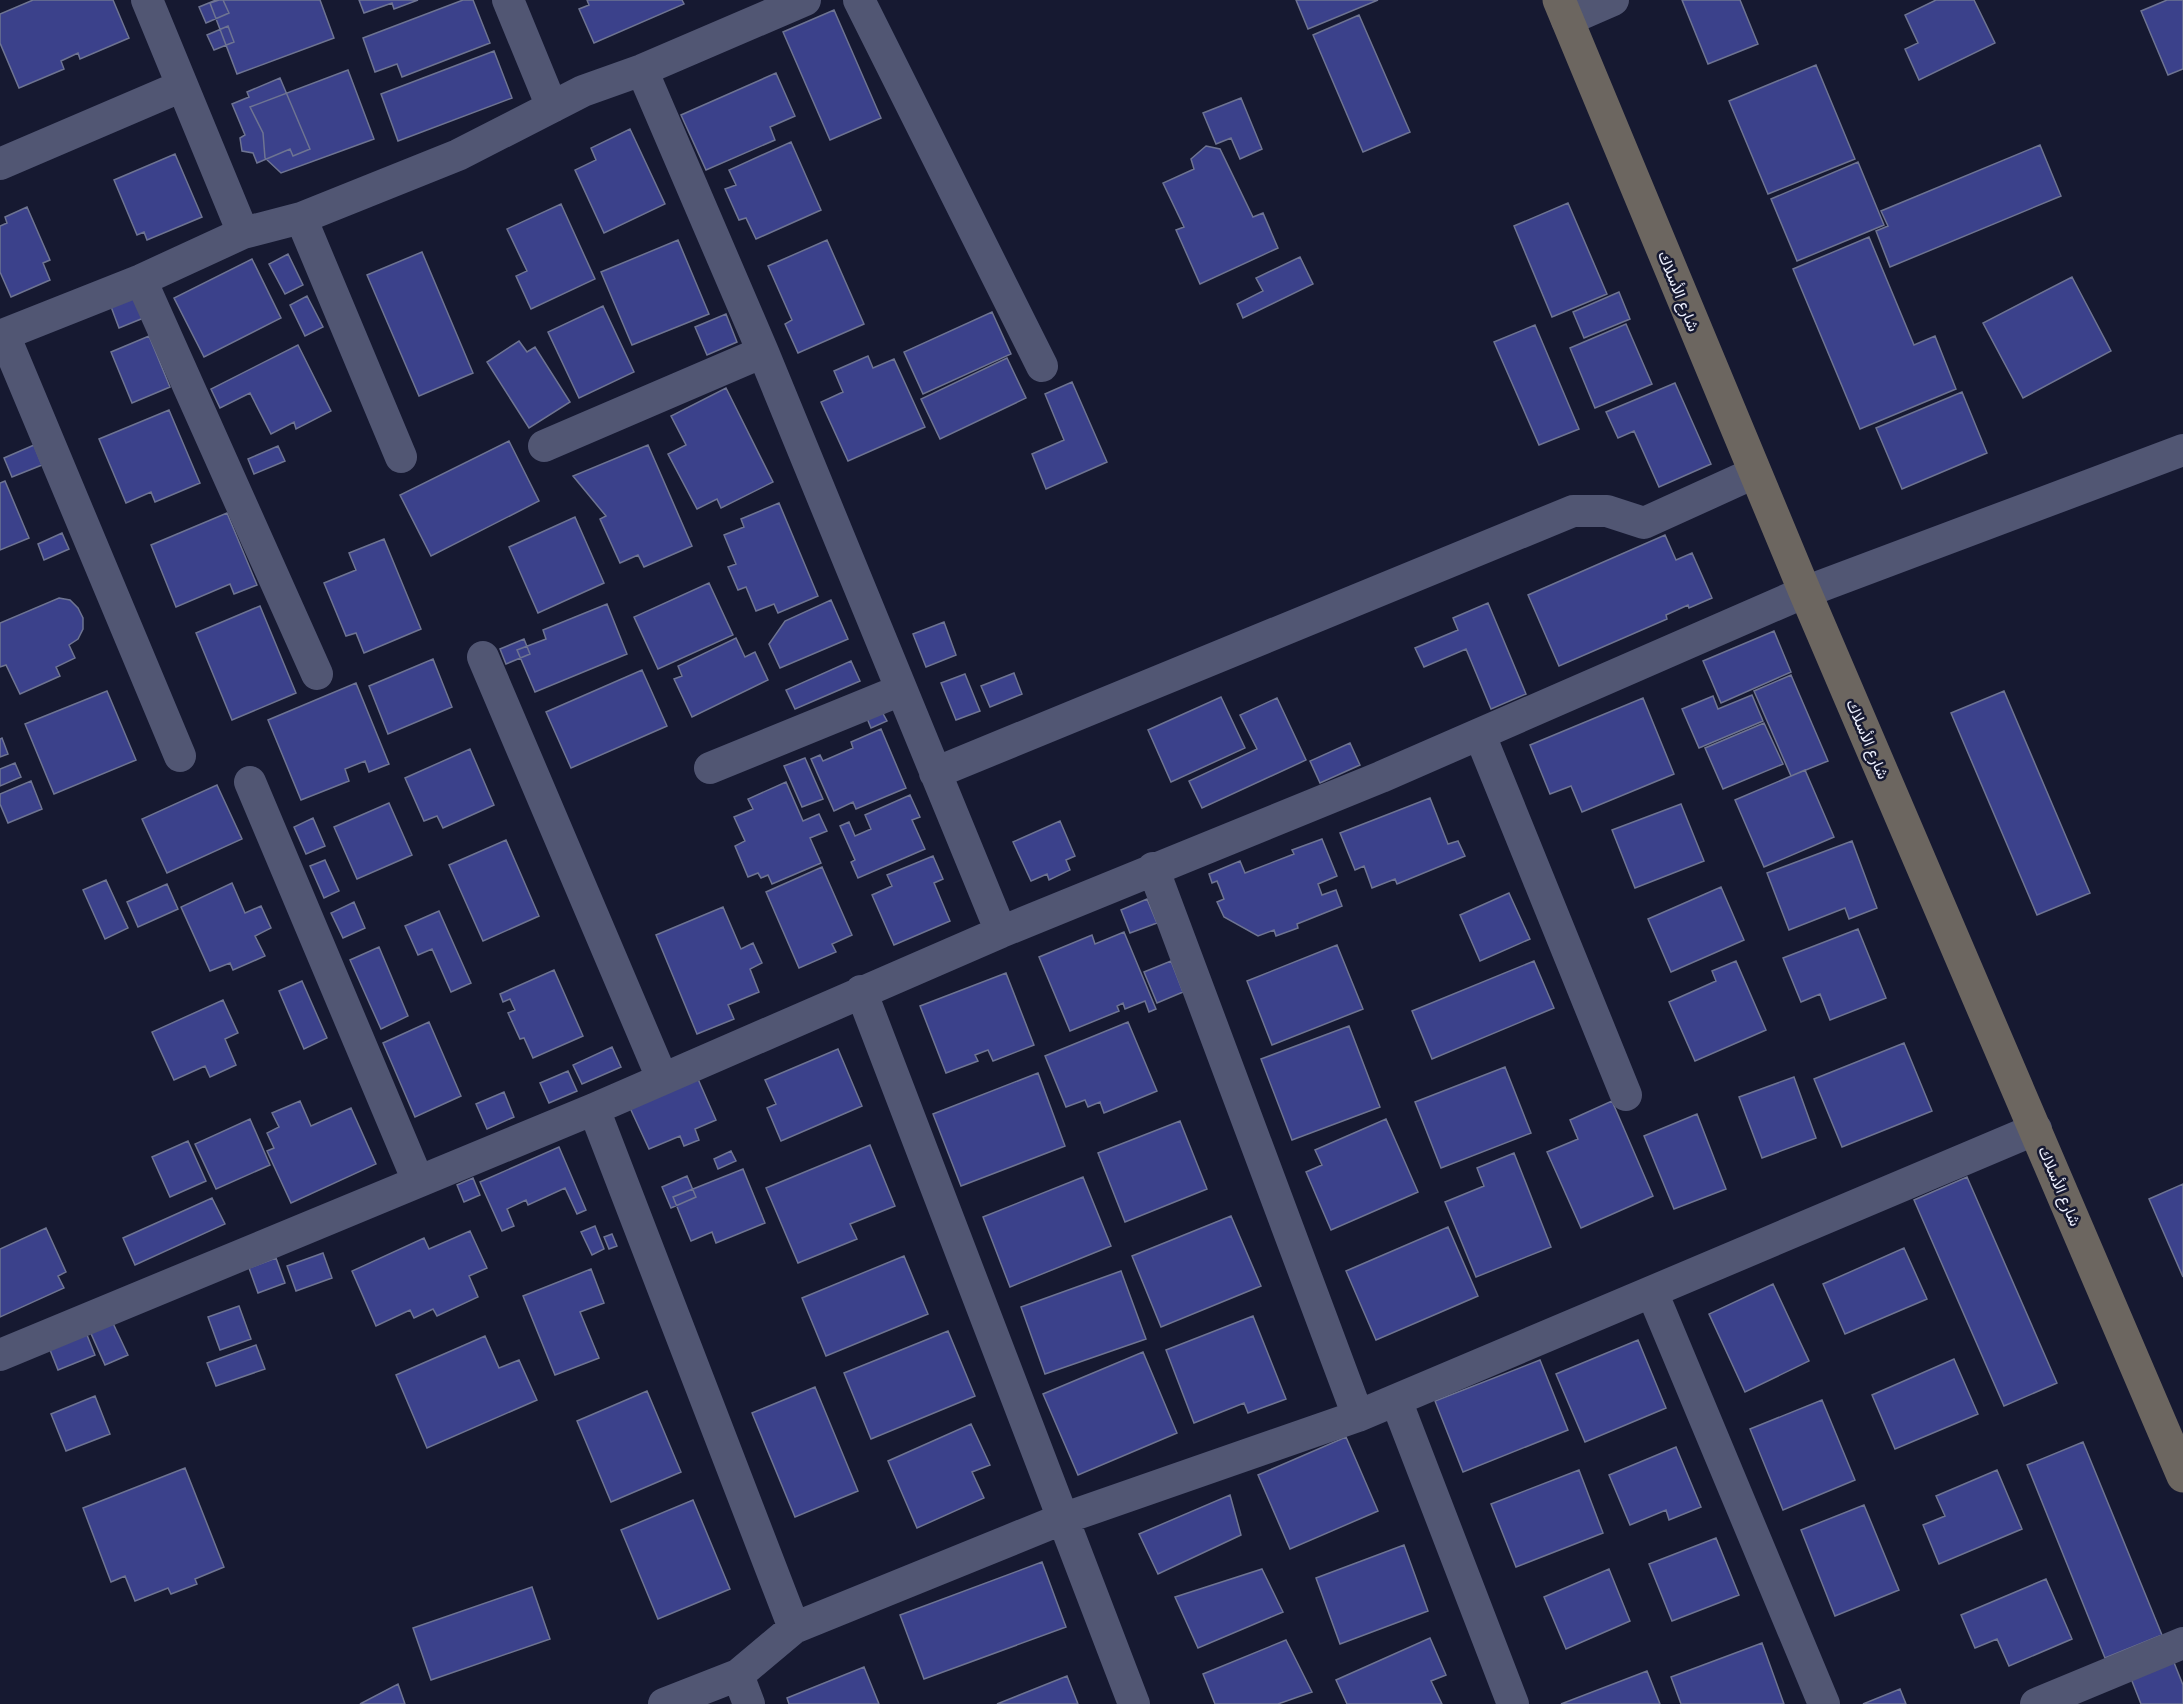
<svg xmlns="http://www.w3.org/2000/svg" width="2183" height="1704" font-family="'Roboto Condensed',Vazirmatn,sans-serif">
<rect width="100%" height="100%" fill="#161931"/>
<path fill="#3b418b" stroke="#6e7492" stroke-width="1.5" d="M 33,0 L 113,0 L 129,38 L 80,59 L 78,53 L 61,61 L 64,69 L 19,88 L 0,43 L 0,14 Z
M 216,0 L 223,0 L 229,13 L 206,23 L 199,7 Z
M 219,0 L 320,0 L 334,38 L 237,74 L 210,3 Z
M 359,0 L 418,0 L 394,9 L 392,3 L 364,13 Z
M 463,0 L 473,0 L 490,43 L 402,77 L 397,64 L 375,72 L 363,38 Z
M 587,0 L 682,0 L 684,4 L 594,43 L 579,9 L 589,5 Z
M 1296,0 L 1378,0 L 1308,29 Z
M 1682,0 L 1740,0 L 1758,44 L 1708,64 Z
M 1936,0 L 1974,0 L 1995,43 L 1919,80 L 1905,49 L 1918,43 L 1905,15 Z
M 2167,0 L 2183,0 L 2183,69 L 2168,75 L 2141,11 Z
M 834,10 L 881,118 L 830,140 L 783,32 Z
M 1359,15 L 1410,132 L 1363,152 L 1313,35 Z
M 228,26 L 234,42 L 214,50 L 207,35 Z
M 494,51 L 512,98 L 398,141 L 381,94 Z
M 1816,65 L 1855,159 L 1768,194 L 1729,101 Z
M 348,70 L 374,139 L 281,173 L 265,158 L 263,133 L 250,107 Z
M 776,73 L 795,116 L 770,127 L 775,140 L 706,170 L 681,115 Z
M 280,78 L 310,149 L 293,156 L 290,149 L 257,163 L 253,153 L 242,151 L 240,138 L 245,135 L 232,104 L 249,97 L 247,92 Z
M 1241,98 L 1262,149 L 1240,159 L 1231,138 L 1216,144 L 1203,113 Z
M 630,129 L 665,204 L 604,233 L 575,170 L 596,160 L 591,148 Z
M 791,142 L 821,210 L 756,239 L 746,218 L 739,220 L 725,189 L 736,185 L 729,170 Z
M 2040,145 L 2061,196 L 1890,267 L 1876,231 L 1888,226 L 1881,211 Z
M 1206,146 L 1220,149 L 1253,217 L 1263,213 L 1278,248 L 1200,284 L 1176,230 L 1184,227 L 1163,183 L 1194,169 L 1191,159 Z
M 175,154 L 202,217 L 147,240 L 144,232 L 137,235 L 114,180 Z
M 1858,162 L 1884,225 L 1797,261 L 1771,199 Z
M 1568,203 L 1607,294 L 1552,317 L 1514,226 Z
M 561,204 L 595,279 L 531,309 L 516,276 L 527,271 L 507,229 Z
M 27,207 L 50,260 L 43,263 L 50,280 L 11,297 L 0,272 L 0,226 L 7,223 L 5,217 Z
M 1869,237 L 1914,345 L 1935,336 L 1956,389 L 1860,429 L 1793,269 Z
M 678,240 L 709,314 L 632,345 L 601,272 Z
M 827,240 L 864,324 L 798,353 L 785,324 L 792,320 L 768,266 Z
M 422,252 L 473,373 L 419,396 L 367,275 Z
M 288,254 L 303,285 L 285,294 L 269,264 Z
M 1300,257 L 1313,284 L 1243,318 L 1237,304 L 1263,291 L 1256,278 Z
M 252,259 L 281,318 L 204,357 L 174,298 Z
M 2072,277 L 2111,351 L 2023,398 L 1983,323 Z
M 1619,292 L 1630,319 L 1584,338 L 1573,312 Z
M 137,293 L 146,317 L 119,328 L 110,304 Z
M 307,296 L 323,327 L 305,336 L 290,305 Z
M 603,306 L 634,372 L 579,398 L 548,332 Z
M 992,312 L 1011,354 L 923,394 L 904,352 Z
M 726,314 L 737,342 L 707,355 L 695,327 Z
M 1626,324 L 1652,384 L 1595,408 L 1570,348 Z
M 1535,325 L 1579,429 L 1539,445 L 1494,342 Z
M 149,336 L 170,387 L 132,403 L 111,352 Z
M 519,341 L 527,352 L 535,347 L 570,402 L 529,428 L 487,362 Z
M 298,345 L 331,411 L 296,429 L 294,422 L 271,434 L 250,393 L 220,408 L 211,389 Z
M 868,356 L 873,368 L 894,359 L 925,427 L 848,461 L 821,402 L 843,392 L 834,371 Z
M 1007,358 L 1026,398 L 940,439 L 921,399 Z
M 1072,382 L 1107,462 L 1046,489 L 1032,454 L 1064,440 L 1045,394 Z
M 1675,383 L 1711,464 L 1659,487 L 1634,431 L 1618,438 L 1606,412 Z
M 726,388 L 773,482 L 721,508 L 717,499 L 697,509 L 668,454 L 686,445 L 671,416 Z
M 1962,392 L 1987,453 L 1902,489 L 1876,428 Z
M 169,410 L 200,483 L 155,502 L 151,492 L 126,503 L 99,439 Z
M 509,441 L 539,501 L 431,556 L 400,495 Z
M 34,445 L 42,465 L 12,477 L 4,458 Z
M 648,445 L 692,546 L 644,567 L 638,555 L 620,563 L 600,519 L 606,516 L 573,476 Z
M 278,446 L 285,461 L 254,474 L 248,459 Z
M 5,481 L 29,538 L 0,550 L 0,483 Z
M 779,503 L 818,596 L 778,613 L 774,604 L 756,611 L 746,587 L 738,590 L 728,567 L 736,564 L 724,535 L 744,527 L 741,519 Z
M 227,513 L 257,585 L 234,594 L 230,584 L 176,607 L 151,545 Z
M 575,517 L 604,583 L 538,613 L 509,547 Z
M 62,533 L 69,549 L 44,560 L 38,544 Z
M 1665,535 L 1676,560 L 1692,553 L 1712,598 L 1689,608 L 1688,605 L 1666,615 L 1667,619 L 1559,666 L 1528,595 Z
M 384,539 L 421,629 L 364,653 L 356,633 L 346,636 L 324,583 L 356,570 L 349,553 Z
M 709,583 L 733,635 L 658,669 L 634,617 Z
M 59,598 L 70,600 L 78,608 L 83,618 L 83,629 L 78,639 L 69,645 L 75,658 L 56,667 L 60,676 L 20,694 L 6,665 L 0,667 L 0,623 Z
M 831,600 L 848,639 L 780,668 L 769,644 L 785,621 Z
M 1488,603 L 1526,694 L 1491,709 L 1466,649 L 1424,667 L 1415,648 L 1458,630 L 1453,618 Z
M 607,604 L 627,654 L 535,692 L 517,650 L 546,639 L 543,630 Z
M 260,606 L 296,693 L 232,720 L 196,633 Z
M 944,622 L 956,655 L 926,667 L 913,634 Z
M 1774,631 L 1791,672 L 1721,703 L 1703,661 Z
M 736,638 L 745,657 L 755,652 L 768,680 L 692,717 L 674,679 L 682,676 L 678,666 Z
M 524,639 L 530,654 L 506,664 L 500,649 Z
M 433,659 L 452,707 L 388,734 L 369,686 Z
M 851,661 L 860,681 L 795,709 L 786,690 Z
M 642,670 L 667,726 L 571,768 L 546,712 Z
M 1014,673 L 1022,694 L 990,707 L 981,686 Z
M 965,674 L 980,711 L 956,720 L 941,683 Z
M 1791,675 L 1828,761 L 1791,776 L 1754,691 Z
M 356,683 L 389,764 L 369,772 L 365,761 L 345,769 L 349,781 L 301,800 L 268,720 Z
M 107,691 L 136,760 L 54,794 L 25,724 Z
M 2004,691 L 2090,893 L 2037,915 L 1951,713 Z
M 1752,695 L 1763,721 L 1699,748 L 1682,709 L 1713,696 L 1718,709 Z
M 1221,697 L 1245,748 L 1171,782 L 1148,730 Z
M 1277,698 L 1306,760 L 1202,808 L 1189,781 L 1257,749 L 1240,715 Z
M 1643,698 L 1674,774 L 1582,812 L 1571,786 L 1550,794 L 1530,745 Z
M 881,710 L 887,721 L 871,728 L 866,716 Z
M 1764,723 L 1783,764 L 1723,789 L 1705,748 Z
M 881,729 L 906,788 L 856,809 L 853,802 L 834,811 L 811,759 L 820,755 L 823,761 L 853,748 L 851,742 Z
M 2,738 L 8,754 L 0,757 L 0,739 Z
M 1350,743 L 1360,765 L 1320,783 L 1310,761 Z
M 470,749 L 494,805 L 443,828 L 437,816 L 424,821 L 405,778 Z
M 805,758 L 823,799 L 802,807 L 784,766 Z
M 15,763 L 21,777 L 0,786 L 0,769 Z
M 1805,770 L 1834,837 L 1764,867 L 1735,800 Z
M 31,781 L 42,809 L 8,823 L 0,804 L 0,794 Z
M 786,782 L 803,821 L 819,814 L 827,831 L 810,838 L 821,863 L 772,884 L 768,875 L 761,878 L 758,873 L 748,877 L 735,846 L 745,841 L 734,817 L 753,809 L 748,799 Z
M 217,785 L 242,839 L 167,873 L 142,819 Z
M 910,795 L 920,817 L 912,820 L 925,849 L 858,878 L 851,862 L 855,860 L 840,826 L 849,822 L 855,836 L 871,829 L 865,815 Z
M 1430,798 L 1448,844 L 1458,841 L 1465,856 L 1397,884 L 1395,879 L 1372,888 L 1364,866 L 1355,870 L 1340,833 Z
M 389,803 L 412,855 L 357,879 L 334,827 Z
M 1681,804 L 1704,861 L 1635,888 L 1612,830 Z
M 313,818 L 325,846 L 306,854 L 294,827 Z
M 1060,821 L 1075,856 L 1066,860 L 1070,870 L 1049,880 L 1047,874 L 1031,881 L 1013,842 Z
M 1322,839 L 1337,876 L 1318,884 L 1322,895 L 1336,890 L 1342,906 L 1297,924 L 1298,928 L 1276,936 L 1274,930 L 1258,936 L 1224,917 L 1217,902 L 1224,899 L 1217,881 L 1212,883 L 1209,874 L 1240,861 L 1245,873 L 1294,854 L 1292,850 Z
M 506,840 L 539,916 L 483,941 L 449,865 Z
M 1852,841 L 1877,908 L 1849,919 L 1845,908 L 1789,930 L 1767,873 Z
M 933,856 L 943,879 L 934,883 L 950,921 L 894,945 L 872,895 L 892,886 L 887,875 Z
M 325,860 L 339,891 L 324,898 L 310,866 Z
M 822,867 L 852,935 L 832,944 L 836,952 L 799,968 L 766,892 Z
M 106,880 L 128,928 L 105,939 L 83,890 Z
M 232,883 L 245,913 L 261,906 L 271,928 L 255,936 L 265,956 L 233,970 L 230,963 L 210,971 L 181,907 Z
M 167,884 L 178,909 L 138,927 L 127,902 Z
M 1721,887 L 1744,940 L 1671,972 L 1648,919 Z
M 1509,893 L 1530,939 L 1480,961 L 1460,915 Z
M 1147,899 L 1157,923 L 1130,933 L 1121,910 Z
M 354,902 L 365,928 L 343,938 L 331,913 Z
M 723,907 L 741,949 L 753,943 L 762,963 L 750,969 L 759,992 L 728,1005 L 734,1019 L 697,1034 L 656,935 Z
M 439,911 L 471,983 L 451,992 L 432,949 L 418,955 L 405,926 Z
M 1858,929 L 1886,998 L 1830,1020 L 1820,994 L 1801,1002 L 1783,958 Z
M 1124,932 L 1156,1009 L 1149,1012 L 1145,1001 L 1125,1009 L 1123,1003 L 1117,1006 L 1119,1011 L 1070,1031 L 1039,957 L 1092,935 L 1095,944 Z
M 1337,945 L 1363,1009 L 1272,1045 L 1247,981 Z
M 379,947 L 408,1016 L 381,1029 L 350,960 Z
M 1171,961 L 1183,992 L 1157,1003 L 1144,972 Z
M 1534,961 L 1554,1008 L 1432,1059 L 1412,1011 Z
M 1736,961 L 1766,1030 L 1695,1061 L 1669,1002 L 1716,981 L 1712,971 Z
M 554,970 L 583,1036 L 533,1058 L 524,1038 L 520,1039 L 508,1013 L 515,1010 L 510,999 L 503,1002 L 500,994 Z
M 1006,973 L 1034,1045 L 993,1061 L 988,1050 L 975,1055 L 978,1061 L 946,1073 L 920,1006 Z
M 302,981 L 327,1038 L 304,1049 L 279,991 Z
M 223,1000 L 238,1033 L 225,1039 L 236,1065 L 210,1077 L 205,1066 L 174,1080 L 152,1032 Z
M 429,1022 L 461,1096 L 415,1117 L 383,1043 Z
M 1128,1022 L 1157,1091 L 1104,1113 L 1100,1102 L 1088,1107 L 1085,1100 L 1066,1107 L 1045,1056 Z
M 1349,1026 L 1380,1107 L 1292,1140 L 1261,1059 Z
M 1904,1043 L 1932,1111 L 1842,1147 L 1814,1079 Z
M 612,1047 L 621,1067 L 582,1084 L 573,1065 Z
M 838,1049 L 862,1106 L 781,1141 L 767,1108 L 776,1104 L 765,1080 Z
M 1505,1067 L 1531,1133 L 1441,1168 L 1415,1102 Z
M 568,1071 L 577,1091 L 549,1103 L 540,1083 Z
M 1038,1073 L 1065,1146 L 961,1186 L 933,1114 Z
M 1794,1077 L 1816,1138 L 1762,1158 L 1739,1097 Z
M 698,1079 L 716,1120 L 695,1129 L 699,1140 L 684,1146 L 680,1136 L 649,1149 L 630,1108 Z
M 504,1092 L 514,1117 L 487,1129 L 476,1104 Z
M 300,1101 L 311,1126 L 351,1108 L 376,1164 L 291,1203 L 267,1151 L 274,1148 L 267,1133 L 279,1127 L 272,1113 Z
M 1612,1101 L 1653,1196 L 1581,1228 L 1547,1152 L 1578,1139 L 1570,1120 Z
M 1697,1114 L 1726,1189 L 1674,1209 L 1644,1136 Z
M 250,1119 L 270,1165 L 216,1189 L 195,1144 Z
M 1386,1119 L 1418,1192 L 1331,1230 L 1306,1172 L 1322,1165 L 1315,1150 Z
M 1180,1121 L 1207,1189 L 1125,1222 L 1098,1153 Z
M 188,1141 L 206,1181 L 170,1197 L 152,1157 Z
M 870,1145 L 895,1206 L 850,1224 L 857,1239 L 798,1263 L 766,1188 Z
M 559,1147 L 586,1210 L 577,1214 L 565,1188 L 528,1205 L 526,1200 L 507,1209 L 514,1226 L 502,1231 L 480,1182 Z
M 731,1151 L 736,1161 L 718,1169 L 714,1159 Z
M 1514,1153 L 1551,1247 L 1476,1277 L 1445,1202 L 1484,1186 L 1477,1168 Z
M 743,1169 L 765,1223 L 716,1243 L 712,1232 L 691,1241 L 673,1197 Z
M 687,1176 L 696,1197 L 671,1208 L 662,1187 Z
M 1083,1177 L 1111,1246 L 1010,1287 L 983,1217 Z
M 1967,1177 L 2057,1383 L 2004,1406 L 1914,1200 Z
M 473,1178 L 480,1195 L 464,1202 L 457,1185 Z
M 2183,1184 L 2183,1277 L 2149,1199 Z
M 212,1198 L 225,1224 L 135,1265 L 123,1238 Z
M 1231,1216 L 1261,1286 L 1161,1327 L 1132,1256 Z
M 595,1226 L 604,1249 L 592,1255 L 581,1232 Z
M 1448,1227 L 1478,1296 L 1376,1340 L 1346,1271 Z
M 46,1228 L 66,1272 L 58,1276 L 64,1288 L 0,1317 L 0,1249 Z
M 470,1231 L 487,1268 L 469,1276 L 478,1297 L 437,1316 L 433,1309 L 414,1318 L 410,1310 L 376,1326 L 352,1271 L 424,1238 L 429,1249 Z
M 612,1234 L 617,1246 L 609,1249 L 604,1237 Z
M 1904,1248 L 1927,1299 L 1845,1334 L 1823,1284 Z
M 323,1253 L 332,1278 L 296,1291 L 287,1266 Z
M 904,1256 L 928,1314 L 826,1356 L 802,1298 Z
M 276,1258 L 285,1283 L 258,1293 L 249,1268 Z
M 591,1269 L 604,1303 L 580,1312 L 599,1358 L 555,1375 L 523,1296 Z
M 1121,1271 L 1146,1339 L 1045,1374 L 1021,1307 Z
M 1773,1284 L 1809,1361 L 1745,1392 L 1709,1314 Z
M 239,1306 L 251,1339 L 220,1350 L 208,1317 Z
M 1253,1316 L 1286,1399 L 1248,1413 L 1244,1403 L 1194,1423 L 1166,1350 Z
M 111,1319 L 128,1355 L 105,1365 L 89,1329 Z
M 85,1330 L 95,1355 L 58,1370 L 48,1345 Z
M 948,1331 L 975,1396 L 871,1439 L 844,1373 Z
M 485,1336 L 499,1368 L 519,1360 L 537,1400 L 427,1448 L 396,1375 Z
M 1638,1340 L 1666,1408 L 1585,1442 L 1556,1374 Z
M 256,1345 L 265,1369 L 216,1386 L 207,1363 Z
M 1143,1352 L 1177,1433 L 1078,1475 L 1043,1394 Z
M 1954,1359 L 1978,1414 L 1895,1449 L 1872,1395 Z
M 1540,1360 L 1568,1430 L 1463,1472 L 1435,1401 Z
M 815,1387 L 858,1491 L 795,1517 L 752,1413 Z
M 647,1391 L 681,1472 L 611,1502 L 577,1421 Z
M 95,1396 L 110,1434 L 66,1451 L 51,1414 Z
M 1822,1400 L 1855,1480 L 1783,1510 L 1750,1429 Z
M 971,1424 L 990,1465 L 972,1472 L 984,1498 L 917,1528 L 888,1461 Z
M 1346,1437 L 1378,1511 L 1290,1549 L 1258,1475 Z
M 2083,1442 L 2162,1635 L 2105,1658 L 2027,1465 Z
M 1676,1447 L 1701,1507 L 1669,1520 L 1666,1510 L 1630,1525 L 1609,1475 Z
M 185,1468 L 224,1567 L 195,1579 L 197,1584 L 171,1594 L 168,1588 L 135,1601 L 125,1576 L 111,1582 L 83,1508 Z
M 1579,1470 L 1603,1533 L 1516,1567 L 1491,1504 Z
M 1997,1470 L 2022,1529 L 1939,1564 L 1923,1525 L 1945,1516 L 1936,1496 Z
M 1230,1495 L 1241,1535 L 1158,1574 L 1139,1534 Z
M 693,1500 L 730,1589 L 658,1619 L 621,1530 Z
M 1864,1505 L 1899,1590 L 1835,1616 L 1801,1530 Z
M 1716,1538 L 1739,1595 L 1672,1621 L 1649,1564 Z
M 1404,1545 L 1428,1611 L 1340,1644 L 1316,1578 Z
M 1042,1562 L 1066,1627 L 924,1679 L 900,1615 Z
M 1262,1569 L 1283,1612 L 1198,1648 L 1175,1597 Z
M 1609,1569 L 1630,1621 L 1566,1649 L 1544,1597 Z
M 2046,1579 L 2072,1639 L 2009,1666 L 1997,1639 L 1975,1648 L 1961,1615 Z
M 532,1587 L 550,1639 L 431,1680 L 413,1628 Z
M 1430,1638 L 1446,1675 L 1431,1681 L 1442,1704 L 1347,1704 L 1336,1680 Z
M 1286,1640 L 1312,1692 L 1278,1704 L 1215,1704 L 1203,1674 Z
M 1762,1643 L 1784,1704 L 1681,1704 L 1671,1677 Z
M 2173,1660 L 2183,1685 L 2183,1704 L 2141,1704 L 2130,1676 Z
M 864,1667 L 879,1704 L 789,1704 L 787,1698 Z
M 1647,1671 L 1660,1704 L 1561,1704 Z
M 1067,1676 L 1078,1704 L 997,1704 Z
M 398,1684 L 405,1704 L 360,1704 Z
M 1900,1689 L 1906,1704 L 1863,1704 Z"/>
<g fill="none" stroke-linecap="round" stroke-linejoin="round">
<path stroke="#515673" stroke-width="32" d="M 147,0 L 243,233
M 508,0 L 552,107
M 859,0 L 1042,366
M 1567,20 L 1613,0
M 642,70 L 763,352 L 1001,932
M 0,164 L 182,86
M 301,218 L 401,457
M 141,280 L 317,674
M 4,335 L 180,756
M 0,336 L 141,280 L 243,233 L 301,218 L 458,155 L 583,91 L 642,70 L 805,0
M 544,446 L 763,352
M 483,657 L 662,1078
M 1480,735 L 1626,1095
M 710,768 L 901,690
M 935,773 L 1573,511 L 1607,511 L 1644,523 L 1754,473
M 250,782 L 418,1181
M 1153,868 L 1358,1416
M 861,991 L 1134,1704
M 594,1109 L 794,1628
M 1652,1292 L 1824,1704
M 0,1355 L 594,1109 L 1001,932 L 1381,777 L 1805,592 L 2183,450
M 1396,1400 L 1513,1704
M 738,1675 L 749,1704
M 664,1704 L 738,1675 L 794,1628 L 1062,1519 L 1358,1416 L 2036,1129
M 2036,1704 L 2183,1643"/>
<path stroke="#6c6660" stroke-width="33" d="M 1559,0 L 1805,592 L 2183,1476"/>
</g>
<g text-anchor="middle" stroke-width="5" stroke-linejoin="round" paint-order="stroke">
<g font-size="16" fill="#edf0fe" stroke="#161931">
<text transform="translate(1679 291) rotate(68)" y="6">شارع الأسلاك</text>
<text transform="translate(1868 739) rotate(67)" y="6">شارع الأسلاك</text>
<text transform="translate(2060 1186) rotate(67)" y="6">شارع الأسلاك</text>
</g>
</g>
</svg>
